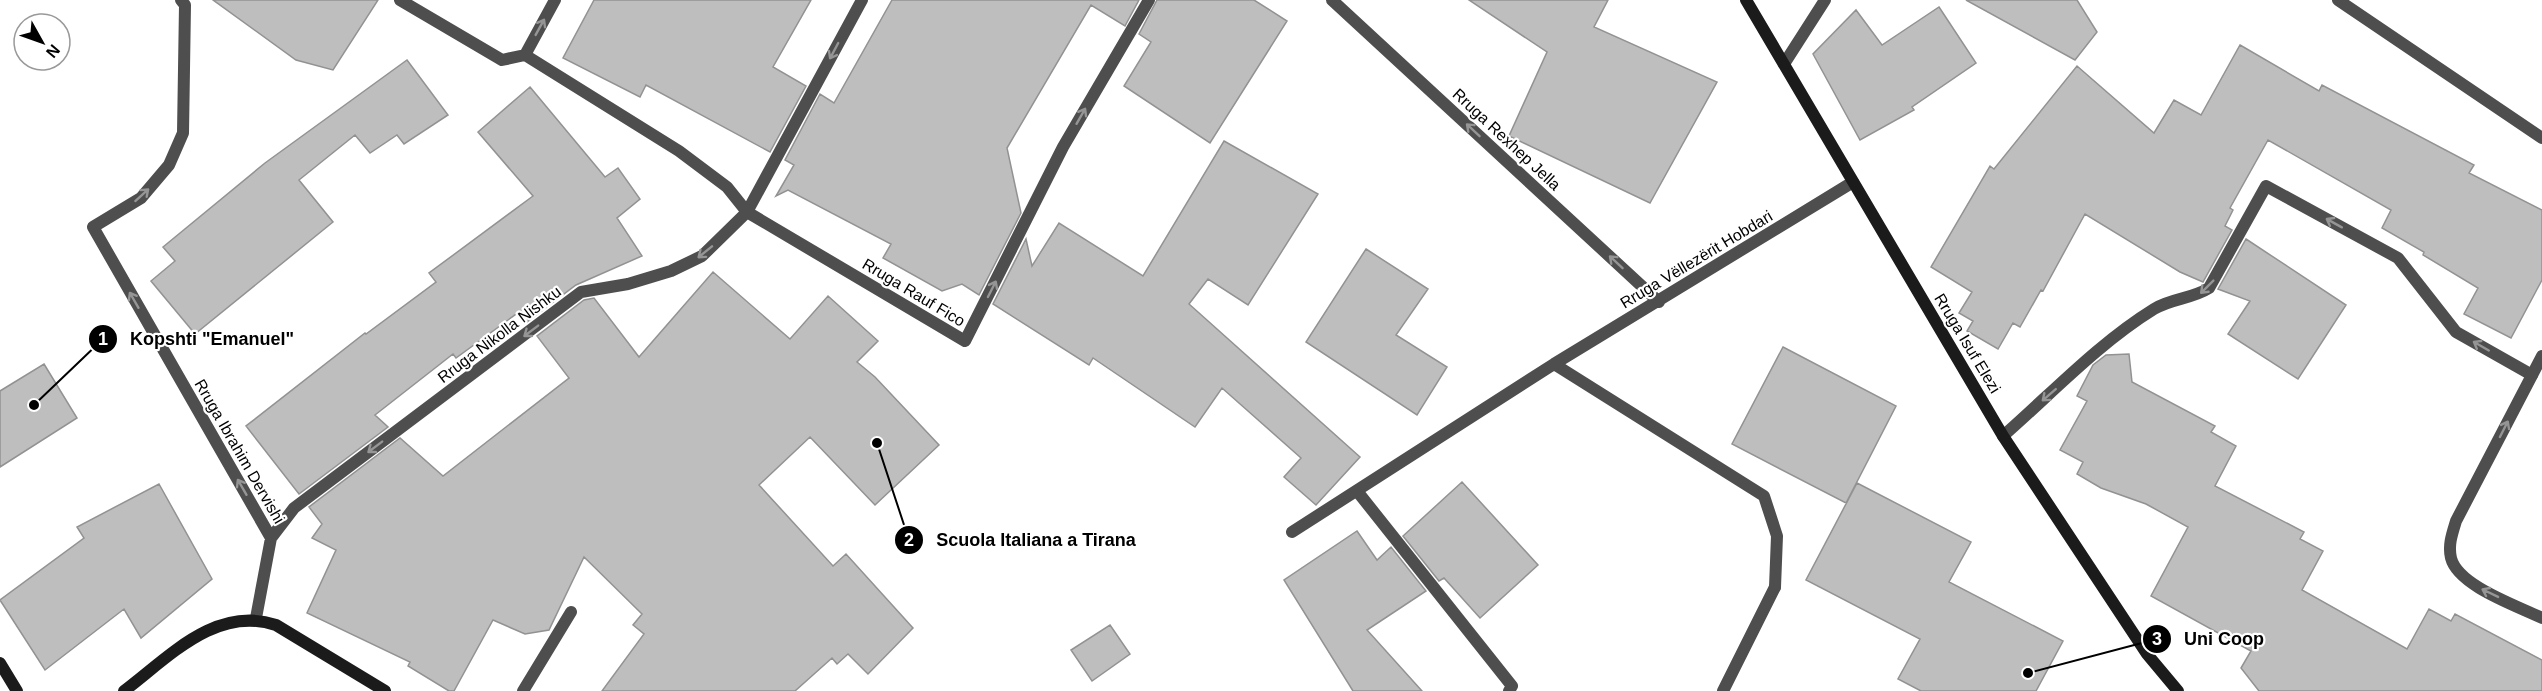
<svg xmlns="http://www.w3.org/2000/svg" width="2542" height="691" font-family="Helvetica,sans-serif">
<rect width="100%" height="100%" fill="#fff"/>
<path fill="#bebebe" stroke="#929292" stroke-width="1.5" d="M 213,0 L 378,0 L 333,70 L 296,60 Z
M 594,0 L 811,0 L 773,67 L 806,86 L 770,152 L 646,85 L 640,97 L 563,58 Z
M 892,0 L 1139,0 L 1125,26 L 1091,5 L 1007,148 L 1021,213 L 979,295 L 962,284 L 942,291 L 883,258 L 891,244 L 788,190 L 776,196 L 794,165 L 785,160 L 820,94 L 834,103 Z
M 1157,0 L 1254,0 L 1287,21 L 1210,143 L 1124,86 L 1151,42 L 1139,34 Z
M 1469,0 L 1608,0 L 1594,27 L 1717,82 L 1650,203 L 1509,136 L 1547,52 Z
M 1966,0 L 2077,0 L 2097,32 L 2075,60 Z
M 1939,7 L 1976,63 L 1912,107 L 1914,110 L 1860,140 L 1813,54 L 1856,10 L 1882,45 Z
M 2240,45 L 2319,91 L 2322,85 L 2474,165 L 2469,173 L 2542,210 L 2542,280 L 2511,338 L 2464,314 L 2478,288 L 2423,255 L 2424,252 L 2382,228 L 2391,210 L 2268,140 L 2230,208 L 2233,210 L 2225,226 L 2232,230 L 2203,282 L 2180,272 L 2085,214 L 2043,291 L 2041,290 L 2020,327 L 2013,323 L 1998,349 L 1967,331 L 1973,321 L 1959,313 L 1972,292 L 1931,267 L 1990,166 L 1994,169 L 2077,66 L 2154,133 L 2174,100 L 2201,115 Z
M 407,60 L 448,115 L 404,144 L 397,135 L 370,153 L 355,135 L 299,180 L 333,222 L 195,334 L 151,281 L 175,261 L 163,247 L 265,163 Z
M 530,87 L 605,177 L 618,168 L 640,199 L 617,218 L 642,256 L 576,285 L 527,322 L 519,312 L 456,358 L 453,354 L 375,415 L 388,427 L 299,494 L 246,426 L 365,333 L 366,334 L 436,282 L 429,273 L 533,196 L 478,132 Z
M 1224,141 L 1318,194 L 1248,305 L 1208,279 L 1189,304 L 1360,457 L 1316,505 L 1284,477 L 1301,458 L 1222,388 L 1195,427 L 1093,358 L 1089,365 L 993,304 L 1026,239 L 1032,266 L 1059,223 L 1143,276 Z
M 2246,239 L 2346,305 L 2298,379 L 2228,334 L 2250,301 L 2218,289 Z
M 1366,249 L 1428,289 L 1396,335 L 1447,367 L 1417,415 L 1306,342 Z
M 713,272 L 790,339 L 828,296 L 878,341 L 857,362 L 875,377 L 939,445 L 875,505 L 810,437 L 759,485 L 833,566 L 846,554 L 913,628 L 868,674 L 848,654 L 837,664 L 832,658 L 795,691 L 602,691 L 644,634 L 633,625 L 642,614 L 584,557 L 549,630 L 525,634 L 493,620 L 454,691 L 449,691 L 408,666 L 410,662 L 307,613 L 336,550 L 312,538 L 322,524 L 309,507 L 400,438 L 443,476 L 569,378 L 537,336 L 584,300 L 594,298 L 639,357 Z
M 1783,347 L 1896,406 L 1846,503 L 1732,444 Z
M 2129,354 L 2132,382 L 2215,426 L 2211,432 L 2236,446 L 2215,486 L 2304,532 L 2300,539 L 2323,551 L 2302,590 L 2407,649 L 2429,609 L 2451,621 L 2455,614 L 2542,660 L 2542,691 L 2259,691 L 2241,668 L 2251,651 L 2151,596 L 2188,527 L 2146,504 L 2101,488 L 2077,474 L 2083,462 L 2060,450 L 2087,401 L 2077,396 L 2093,365 L 2106,355 Z
M 44,364 L 77,418 L 0,467 L 0,391 Z
M 1462,482 L 1538,565 L 1480,618 L 1444,578 L 1439,581 L 1403,536 Z
M 1857,483 L 1971,542 L 1949,582 L 2063,641 L 2036,691 L 1921,691 L 1898,679 L 1920,639 L 1806,580 Z
M 159,484 L 212,579 L 141,638 L 124,609 L 45,670 L 0,600 L 84,538 L 77,527 Z
M 1357,531 L 1377,560 L 1391,547 L 1426,591 L 1367,630 L 1422,691 L 1353,691 L 1284,580 Z
M 1110,625 L 1130,654 L 1092,681 L 1071,650 Z"/>
<g fill="none" stroke-linecap="round" stroke-linejoin="round">
<path stroke="#4e4e4e" stroke-width="12" d="M 2003,436 C 2052,393 2099,343 2154,309 C 2172,298 2192,299 2209,288 L 2266,186 L 2398,258 L 2456,332 L 2532,375
M 1357,491 L 1512,686 L 1509,691
M 523,691 L 571,612
M 1723,691 L 1775,587"/>
<path stroke="#4e4e4e" stroke-width="12" d="M 181,0 L 185,5 L 183,133 L 169,165 L 141,198 L 93,227 L 271,538 L 256,618
M 400,0 L 502,60 L 525,55 L 555,0
M 1332,0 L 1659,302
M 2338,0 L 2542,138
M 525,55 L 679,151 L 727,187 L 747,212 L 965,341 L 1063,147 L 1149,0
M 1784,64 L 1825,0
M 2542,356 L 2456,521 C 2452,534 2448,545 2451,558 C 2458,586 2518,606 2542,618
M 1554,364 L 1764,496 L 1777,536 L 1775,587
M 1292,532 L 1554,364 L 1853,182
M 271,538 L 294,508 L 581,292 L 628,284 L 671,271 L 702,256 L 747,212 L 862,0"/>
<path stroke="#1b1b1b" stroke-width="12" d="M 1746,0 L 2003,436 L 2147,654 L 2178,691
M 0,663 L 17,691
M 124,691 C 169,657 216,605 276,625 L 385,691"/>
</g>
<defs><path id="oneway-shaft" d="M-6 0H5M1.5-3L5.5 0L1.5 3" fill="none" stroke-width="1.6" stroke-linecap="round" stroke-linejoin="round" transform="scale(1.5)"/></defs>
<g stroke="#959595">
<use href="#oneway-shaft" transform="translate(540 27) rotate(-61)"/>
<use href="#oneway-shaft" transform="translate(834 51) rotate(118)"/>
<use href="#oneway-shaft" transform="translate(1081 116) rotate(-60)"/>
<use href="#oneway-shaft" transform="translate(1473 130) rotate(-137)"/>
<use href="#oneway-shaft" transform="translate(142 195) rotate(-42)"/>
<use href="#oneway-shaft" transform="translate(2334 223) rotate(-151)"/>
<use href="#oneway-shaft" transform="translate(705 252) rotate(141)"/>
<use href="#oneway-shaft" transform="translate(1616 262) rotate(-137)"/>
<use href="#oneway-shaft" transform="translate(2207 287) rotate(135)"/>
<use href="#oneway-shaft" transform="translate(992 289) rotate(-63)"/>
<use href="#oneway-shaft" transform="translate(134 300) rotate(-120)"/>
<use href="#oneway-shaft" transform="translate(531 331) rotate(143)"/>
<use href="#oneway-shaft" transform="translate(2481 346) rotate(-150)"/>
<use href="#oneway-shaft" transform="translate(2049 395) rotate(139)"/>
<use href="#oneway-shaft" transform="translate(2504 429) rotate(-63)"/>
<use href="#oneway-shaft" transform="translate(375 447) rotate(143)"/>
<use href="#oneway-shaft" transform="translate(242 487) rotate(-120)"/>
<use href="#oneway-shaft" transform="translate(2490 593) rotate(-154)"/>
</g>
<g text-anchor="middle" stroke-width="4.5" stroke-linejoin="round" paint-order="stroke">
<g font-size="16" fill="#000" stroke="#fff">
<text transform="translate(1507 139) rotate(43)" y="6">Rruga Rexhep Jella</text>
<text transform="translate(1696 259) rotate(-31)" y="6">Rruga Vëllezërit Hobdari</text>
<text transform="translate(914 292) rotate(31)" y="6">Rruga Rauf Fico</text>
<text transform="translate(499 334) rotate(-37)" y="6">Rruga Nikolla Nishku</text>
<text transform="translate(1968 343) rotate(59)" y="6">Rruga Isuf Elezi</text>
<text transform="translate(240 451) rotate(60)" y="6">Rruga Ibrahim Dervishi</text>
</g>
</g>
<path fill="none" stroke="#000" stroke-width="2" d="M34 405L103 339M877 443L909 540M2028 673L2157 639"/>
<g fill="#000" stroke="#fff" stroke-width="2">
<circle cx="34" cy="405" r="6"/>
<circle cx="877" cy="443" r="6"/>
<circle cx="2028" cy="673" r="6"/>
<circle cx="103" cy="339" r="15"/>
<circle cx="909" cy="540" r="15"/>
<circle cx="2157" cy="639" r="15"/>
</g>
<g font-size="18" text-anchor="middle" font-weight="bold" fill="#fff">
<text x="103" y="345">1</text>
<text x="909" y="546">2</text>
<text x="2157" y="645">3</text>
</g>
<g font-size="18" text-anchor="middle" font-weight="bold" fill="#000" stroke="#fff" stroke-width="4.5" stroke-linejoin="round" paint-order="stroke">
<text x="212" y="345">Kopshti "Emanuel"</text>
<text x="1036" y="546">Scuola Italiana a Tirana</text>
<text x="2224" y="645">Uni Coop</text>
</g>
<g transform="translate(42 42) rotate(130)"><circle r="28" fill="#ffffff" stroke="#999999" stroke-width="1.5"/>
<path d="M0-4.5L10 22L0 15L-10 22Z" fill="#000000"/>
<text y="-9" font-size="16" font-weight="bold" text-anchor="middle" fill="#000000">N</text>
</g>
</svg>
